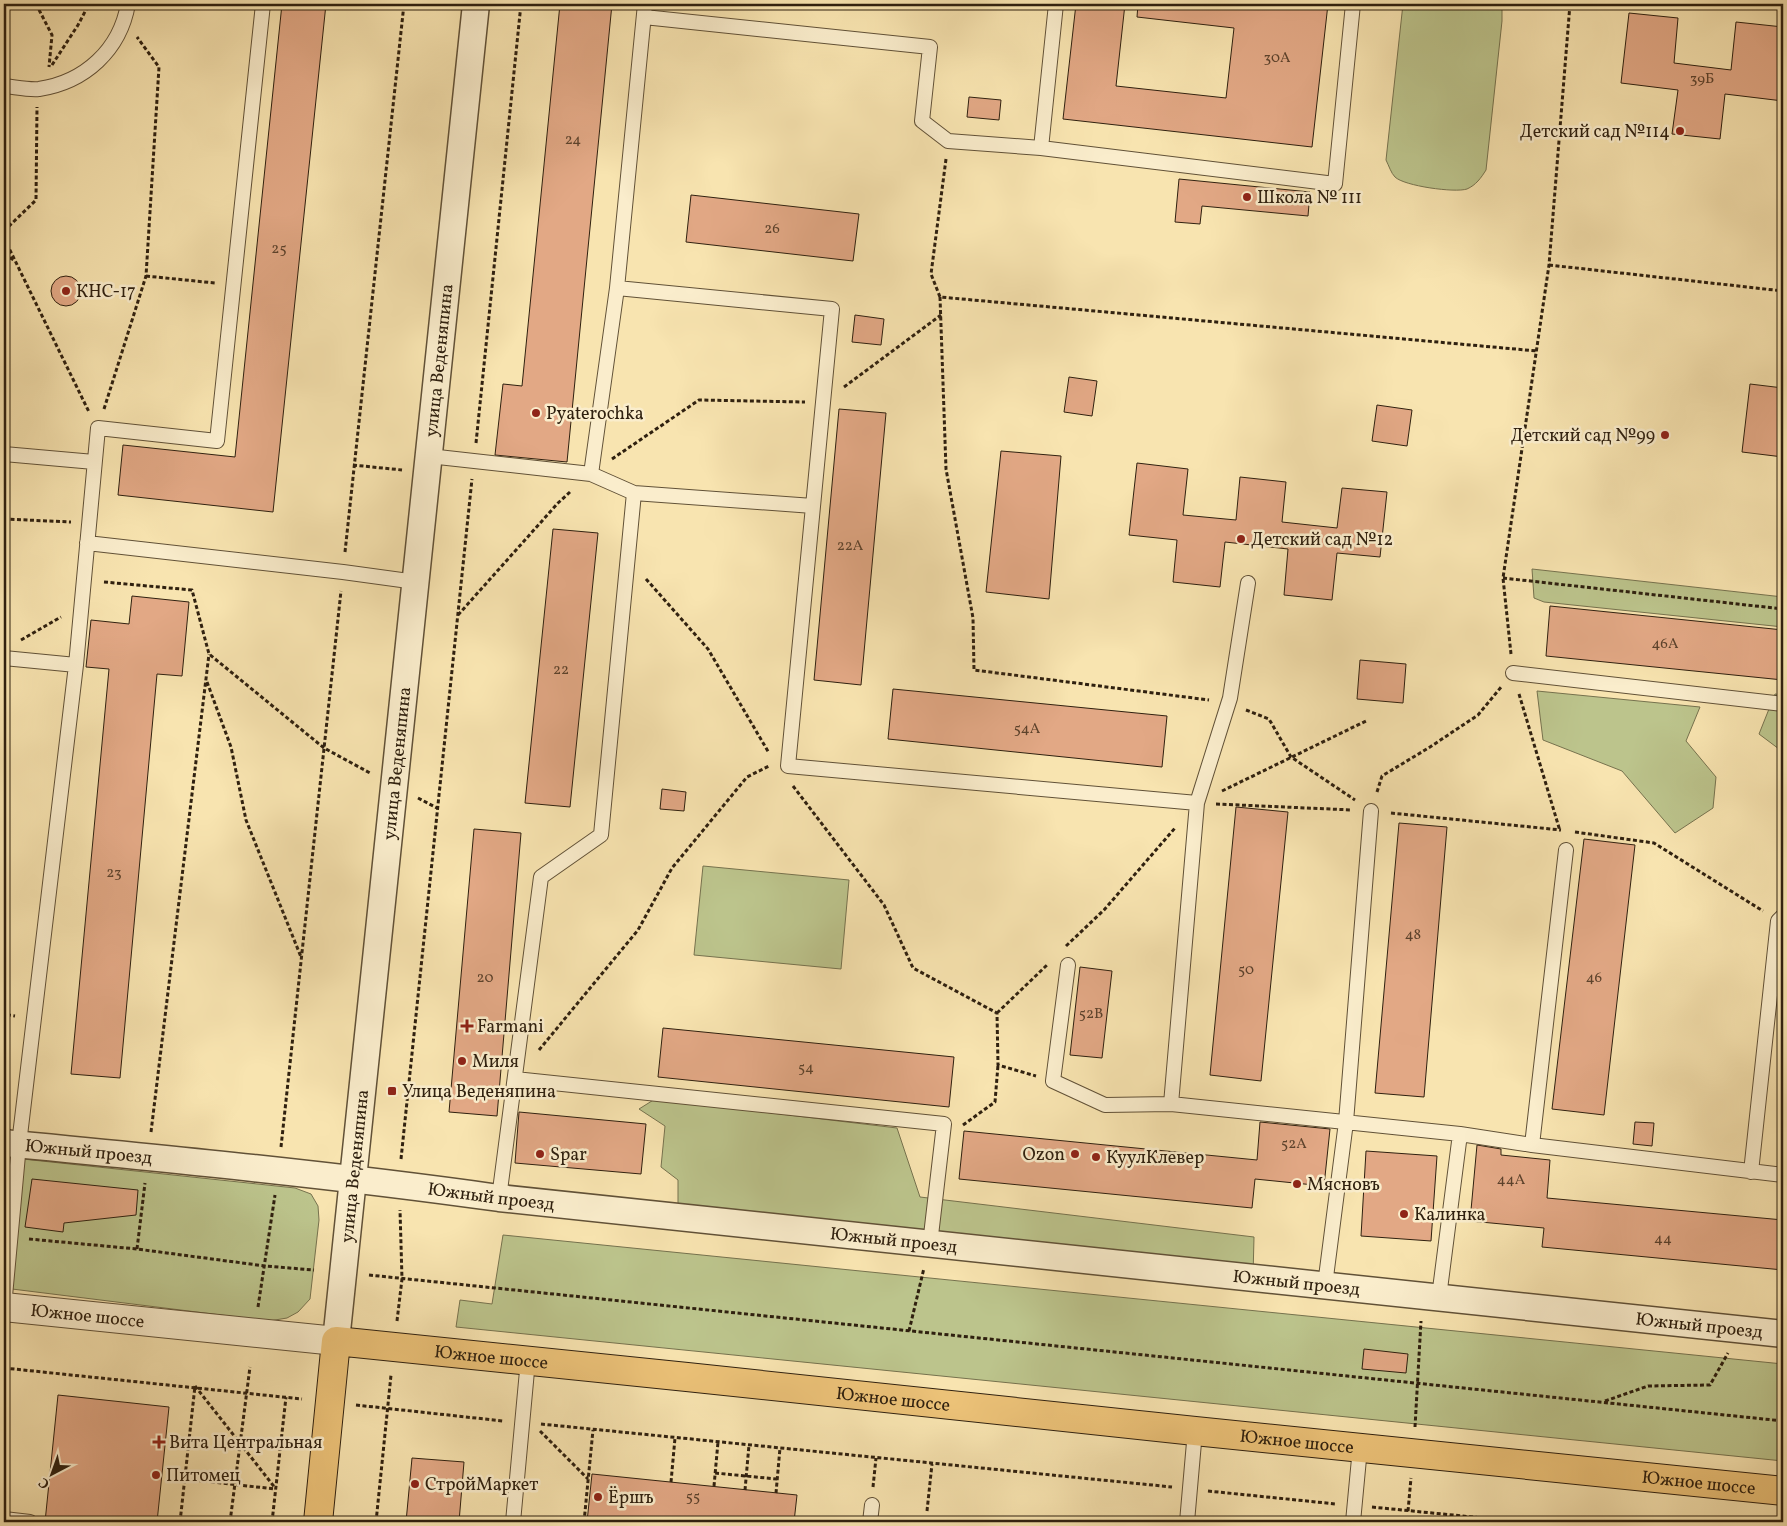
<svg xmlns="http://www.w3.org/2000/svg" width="1787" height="1526" font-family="Vollkorn,serif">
<rect width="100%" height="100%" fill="#f8e4b0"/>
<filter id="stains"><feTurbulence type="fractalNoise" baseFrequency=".004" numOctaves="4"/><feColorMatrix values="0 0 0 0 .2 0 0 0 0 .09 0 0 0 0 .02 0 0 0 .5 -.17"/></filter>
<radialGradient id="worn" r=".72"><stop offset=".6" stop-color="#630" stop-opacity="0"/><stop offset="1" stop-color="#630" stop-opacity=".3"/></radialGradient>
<path fill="#bcc48c" stroke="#76724e" d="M 1403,4 L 1499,4 L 1502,8 L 1502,21 L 1486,170 C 1481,178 1476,185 1467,189 C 1455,193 1404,186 1395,177 C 1391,173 1389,166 1386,160 Z
M 1532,569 L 1783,597 L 1783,627 L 1544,602 L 1534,598 Z
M 1537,691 L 1700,707 L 1686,741 L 1716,777 L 1713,808 L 1675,833 L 1622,771 L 1543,740 Z
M 1775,694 L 1783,695 L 1783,752 L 1759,734 Z
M 703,866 L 849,880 L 841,969 L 694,955 Z
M 655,1099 L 897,1128 L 920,1197 L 1254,1237 L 1253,1277 L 678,1213 L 678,1180 L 661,1167 L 665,1126 L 639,1109 Z
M 4,1157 L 295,1188 L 311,1194 L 318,1206 L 319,1220 L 310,1299 L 298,1312 L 287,1318 L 269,1321 L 4,1288 Z
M 503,1235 L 1783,1364 L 1783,1461 L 456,1327 L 460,1300 L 492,1304 Z"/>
<path fill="#e2a885" stroke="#2f200f" d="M 282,4 L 326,4 L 273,512 L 118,495 L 123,445 L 235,457 Z
M 560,4 L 612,4 L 567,462 L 495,455 L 503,384 L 522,386 Z
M 1076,4 L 1125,4 L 1116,86 L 1226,98 L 1234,28 L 1137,17 L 1138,4 L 1328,4 L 1312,147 L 1063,119 Z
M 1629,13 L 1678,18 L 1674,63 L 1731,70 L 1736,22 L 1783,27 L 1780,73 L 1783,73 L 1783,101 L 1725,94 L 1720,139 L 1672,134 L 1678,90 L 1621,83 Z
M 969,97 L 1001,100 L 999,120 L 967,117 Z
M 1179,179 L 1310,192 L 1308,216 L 1202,206 L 1200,224 L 1175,222 Z
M 691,195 L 859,214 L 853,261 L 686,242 Z
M51 291a15 15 0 1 1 30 0a15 15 0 1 1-30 0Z
M 855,315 L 884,319 L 881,345 L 852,342 Z
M 1069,377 L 1097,381 L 1092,416 L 1064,412 Z
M 1750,384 L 1783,388 L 1783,457 L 1742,452 Z
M 1377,405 L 1412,410 L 1407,446 L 1372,441 Z
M 839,409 L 886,413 L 861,685 L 814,680 Z
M 1001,451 L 1061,456 L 1049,599 L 986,592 Z
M 1137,463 L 1188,469 L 1183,515 L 1236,520 L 1240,477 L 1286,482 L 1282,522 L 1337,528 L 1342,488 L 1387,492 L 1380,557 L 1337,553 L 1332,600 L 1284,595 L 1288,549 L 1225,542 L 1220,587 L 1173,582 L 1177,540 L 1129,535 Z
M 553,529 L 598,533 L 570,807 L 525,803 Z
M 132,596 L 189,602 L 182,676 L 157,674 L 120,1078 L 71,1074 L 109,669 L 86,667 L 91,620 L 129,624 Z
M 1550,606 L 1783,630 L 1783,680 L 1546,656 Z
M 1360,660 L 1406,664 L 1403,703 L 1357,699 Z
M 893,689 L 1167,716 L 1162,767 L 888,739 Z
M 662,789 L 686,792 L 684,811 L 660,809 Z
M 1236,807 L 1288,812 L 1261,1081 L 1210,1075 Z
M 1399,823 L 1447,827 L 1424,1097 L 1375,1093 Z
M 474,829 L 521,833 L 497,1116 L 449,1112 Z
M 1584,839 L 1635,845 L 1604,1115 L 1552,1109 Z
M 1080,967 L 1112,971 L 1102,1058 L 1070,1055 Z
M 663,1028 L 954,1057 L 949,1107 L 658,1077 Z
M 519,1112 L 646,1124 L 641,1174 L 515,1163 Z
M 1260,1122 L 1330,1129 L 1324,1186 L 1255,1179 L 1252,1208 L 959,1179 L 964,1131 L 1257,1160 Z
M 1635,1122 L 1654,1123 L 1652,1146 L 1633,1144 Z
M 1477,1145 L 1501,1149 L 1501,1155 L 1550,1160 L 1547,1198 L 1783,1220 L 1783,1270 L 1542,1247 L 1544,1228 L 1470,1221 Z
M 1366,1151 L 1437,1156 L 1431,1241 L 1361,1236 Z
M 32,1179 L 138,1190 L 136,1215 L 64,1223 L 63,1232 L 25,1227 Z
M 1364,1349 L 1408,1354 L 1406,1373 L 1362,1369 Z
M 58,1395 L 169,1407 L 157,1522 L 45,1522 Z
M 412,1458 L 464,1462 L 459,1522 L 406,1522 Z
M 592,1474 L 797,1495 L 794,1522 L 587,1522 Z"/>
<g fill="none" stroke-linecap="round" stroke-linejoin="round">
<defs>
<path id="service" d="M 644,17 L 930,47 L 922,121 L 948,141 L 1041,148 L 1335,184 L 1353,4
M 4,86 C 15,87 28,90 39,89 C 85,82 120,50 128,4
M 1041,148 L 1056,4
M 617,288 L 832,309 L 788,766 L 1197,803
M 4,454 L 94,462
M 429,456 L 591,474 L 617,288 L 645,4
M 591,474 L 634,493 L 813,506
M 87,543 L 343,572 L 416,582
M 1248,583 L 1230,698 L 1197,803 L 1171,1104 L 1460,1134 L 1439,1297
M 4,658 L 76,665
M 1513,673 L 1783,704
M 1068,965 L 1053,1081 L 1105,1105 L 1171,1104
M 515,1079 L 944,1124 L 930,1244
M 1460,1134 L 1532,1145 L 1783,1175
M 1532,1145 L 1566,850
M 1751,1172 L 1778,921 L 1783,916
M 499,1198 L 541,877 L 601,835 L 634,493
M 1325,1285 L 1346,1122 L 1371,811
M 4,1307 L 19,1144 L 76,665 L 98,428 L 217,441 L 263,4
M 4,1519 L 30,1522
M 513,1522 L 528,1360
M 870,1522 L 872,1505
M 1187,1522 L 1195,1431
M 1353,1522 L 1360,1448"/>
<g id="minor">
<path id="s1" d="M 4,1143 C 169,1159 335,1175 499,1198 L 1783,1334"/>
<path id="s2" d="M 336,1341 L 476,4"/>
</g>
<g id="tertiary">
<path id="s3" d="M 4,1307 L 336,1341"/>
</g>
<g id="primary">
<path id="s4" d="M 318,1522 L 336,1341 L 687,1377 L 1195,1431 L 1783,1491"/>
</g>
</defs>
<use href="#service" stroke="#615137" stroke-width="16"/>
<use href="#minor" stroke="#615137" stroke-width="29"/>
<use href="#tertiary" stroke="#615137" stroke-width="30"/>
<use href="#primary" stroke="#2f200f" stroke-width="30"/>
<path stroke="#2f200f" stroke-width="3" stroke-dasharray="4 2.5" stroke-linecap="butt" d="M 36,4 L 52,35 L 49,67
M 52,65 L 78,25 L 89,4
M 946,159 L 931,274 L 940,297 L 1537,351
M 4,231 L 36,200 L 37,107
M 4,238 L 89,412
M 4,255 L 14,260
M 1549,265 L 1783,291
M 146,276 L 215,283
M 940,297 L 946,469 L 973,618 L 974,670 L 1209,700
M 844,387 L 941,315
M 104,409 L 146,276 L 159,67 L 137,37
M 476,443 L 521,4
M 612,459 L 699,400 L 805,402
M 353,465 L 402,470
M 4,519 L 71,522
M 345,552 L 404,4
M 1503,578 L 1783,609
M 646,579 L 708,649 L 769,753
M 104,582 L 192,590 L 209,654 L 324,748 L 370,773
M 458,615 L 558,503 L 570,492
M 21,640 L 61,617
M 1511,654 L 1503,578 L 1549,265 L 1570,4
M 207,682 L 231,747 L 246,820 L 301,957
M 1519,694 L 1560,831
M 1246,710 L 1269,719 L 1291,757 L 1355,800
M 793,786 L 884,905 L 913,968 L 997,1013 L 998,1065 L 1036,1076
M 1222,791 L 1368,720
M 1377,792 L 1382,776 L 1430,747 L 1478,715 L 1502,686
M 418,798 L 437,808
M 1216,804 L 1352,810
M 1391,813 L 1561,830
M 1575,832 L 1654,843 L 1763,911
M 1066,946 L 1104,910 L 1175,828
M 4,1008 L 9,1015 L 15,1016
M 997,1013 L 1047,965
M 539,1050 L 638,930 L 672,868 L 747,777 L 769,766
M 963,1125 L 995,1102 L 998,1065
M 151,1132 L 209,654
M 281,1147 L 341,591
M 401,1159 L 472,479
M 29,1239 L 137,1249 L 265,1266 L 314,1270
M 137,1249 L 145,1183
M 369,1275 L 1783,1421
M 258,1307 L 275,1195
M 397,1321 L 402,1279 L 400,1210
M 909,1331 L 924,1268
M 4,1368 L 302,1399
M 195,1386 L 276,1489
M 1605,1401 L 1648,1386 L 1710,1385 L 1728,1353
M 356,1405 L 503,1421
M 541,1424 L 1172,1487
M 1415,1427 L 1421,1321
M 540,1431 L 588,1479
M 715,1473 L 777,1479
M 185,1479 L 275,1489
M 671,1482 L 675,1438
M 714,1486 L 718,1442
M 873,1487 L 876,1458
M 745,1490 L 749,1445
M 1208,1491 L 1336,1504
M 776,1493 L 780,1448
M 1372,1507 L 1523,1522
M 927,1511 L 932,1464
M 1408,1511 L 1411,1478
M 180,1522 L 195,1386
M 230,1522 L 250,1367
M 272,1522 L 286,1397
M 376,1522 L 391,1375
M 584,1522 L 593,1430"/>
<use href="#service" stroke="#faedcc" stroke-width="14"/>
<use href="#minor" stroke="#faedcc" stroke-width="26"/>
<use href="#tertiary" stroke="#faedcc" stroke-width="28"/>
<use href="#primary" stroke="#ecc278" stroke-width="28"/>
</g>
<g fill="#8f2418" stroke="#faedcc" stroke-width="2">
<circle cx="1680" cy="131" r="5"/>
<circle cx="1247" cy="197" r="5"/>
<circle cx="66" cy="291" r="5"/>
<circle cx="536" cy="413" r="5"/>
<circle cx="1665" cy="435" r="5"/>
<circle cx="1241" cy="539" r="5"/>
<path d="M464.5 1018.5h5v5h5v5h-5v5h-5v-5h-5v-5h5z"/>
<circle cx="462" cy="1061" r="5"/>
<rect x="387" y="1086" width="10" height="10" rx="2.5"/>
<circle cx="540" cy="1154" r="5"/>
<circle cx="1075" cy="1154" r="5"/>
<circle cx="1096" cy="1157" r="5"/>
<circle cx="1297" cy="1184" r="5"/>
<circle cx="1404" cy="1214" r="5"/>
<path d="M156.5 1434.5h5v5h5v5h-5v5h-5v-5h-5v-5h5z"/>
<circle cx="156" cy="1475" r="5"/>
<circle cx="415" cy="1484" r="5"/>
<circle cx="598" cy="1497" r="5"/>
</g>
<g text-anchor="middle" stroke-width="5" stroke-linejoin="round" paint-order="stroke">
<g font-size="15" fill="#5c422c">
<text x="1277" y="62">30А</text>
<text x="1702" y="83">39Б</text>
<text x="573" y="144">24</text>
<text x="772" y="233">26</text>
<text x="279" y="253">25</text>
<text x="850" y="550">22А</text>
<text x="1665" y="648">46А</text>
<text x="561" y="674">22</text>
<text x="1027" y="733">54А</text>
<text x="114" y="877">23</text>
<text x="1413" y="939">48</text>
<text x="1246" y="974">50</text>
<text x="485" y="982">20</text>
<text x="1594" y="982">46</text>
<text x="1091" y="1018">52В</text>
<text x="806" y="1072">54</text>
<text x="1294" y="1148">52А</text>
<text x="1511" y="1184">44А</text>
<text x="1663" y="1243">44</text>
<text x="693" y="1501">55</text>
</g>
<g font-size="18" fill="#2f200f" stroke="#faedcc" text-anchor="start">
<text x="1670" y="137" text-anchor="end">Детский сад №114</text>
<text x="1257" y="203">Школа № 111</text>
<text x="76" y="297">КНС-17</text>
<text x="546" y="419">Pyaterochka</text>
<text x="1655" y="441" text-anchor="end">Детский сад №99</text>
<text x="1251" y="545">Детский сад №12</text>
<text x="477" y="1032">Farmani</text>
<text x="472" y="1067">Миля</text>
<text x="402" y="1097">Улица Веденяпина</text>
<text x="550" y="1160">Spar</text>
<text x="1065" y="1160" text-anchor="end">Ozon</text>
<text x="1106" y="1163">КуулКлевер</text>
<text x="1307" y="1190">Мясновъ</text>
<text x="1414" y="1220">Калинка</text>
<text x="169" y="1448">Вита Центральная</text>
<text x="166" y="1481">Питомец</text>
<text x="425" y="1490">СтройМаркет</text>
<text x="608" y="1503">Ёршъ</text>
</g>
<g font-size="18" fill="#2f200f" stroke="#faedcc">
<text dy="6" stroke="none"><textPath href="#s2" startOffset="986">улица Веденяпина</textPath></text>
<text dy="6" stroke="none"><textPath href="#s2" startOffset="581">улица Веденяпина</textPath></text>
<text dy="6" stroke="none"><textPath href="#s1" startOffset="85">Южный проезд</textPath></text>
<text dy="6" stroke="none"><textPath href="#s2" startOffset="176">улица Веденяпина</textPath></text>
<text dy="6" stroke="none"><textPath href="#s1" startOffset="490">Южный проезд</textPath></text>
<text dy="6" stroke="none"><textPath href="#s1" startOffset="895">Южный проезд</textPath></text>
<text dy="6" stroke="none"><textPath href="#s1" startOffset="1300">Южный проезд</textPath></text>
<text dy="6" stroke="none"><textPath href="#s3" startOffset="84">Южное шоссе</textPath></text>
<text dy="6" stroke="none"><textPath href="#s1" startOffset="1705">Южный проезд</textPath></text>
<text dy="6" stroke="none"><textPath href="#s4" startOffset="338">Южное шоссе</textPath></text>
<text dy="6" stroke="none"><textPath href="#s4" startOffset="742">Южное шоссе</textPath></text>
<text dy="6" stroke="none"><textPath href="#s4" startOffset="1148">Южное шоссе</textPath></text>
<text dy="6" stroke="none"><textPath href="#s4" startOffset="1552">Южное шоссе</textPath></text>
</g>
</g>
<rect width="1787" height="1526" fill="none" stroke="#f8e4b0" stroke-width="20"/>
<rect x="5" y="5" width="1777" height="1516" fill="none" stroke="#2f200f" stroke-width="2.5"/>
<rect x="10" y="10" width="1767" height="1506" fill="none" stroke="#2f200f"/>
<g transform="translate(52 1474) rotate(221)" stroke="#faedcc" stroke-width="4" paint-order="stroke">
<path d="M0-4L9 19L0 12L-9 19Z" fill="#2f200f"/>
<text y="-8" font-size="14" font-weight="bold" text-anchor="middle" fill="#2f200f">С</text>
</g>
<rect width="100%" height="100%" filter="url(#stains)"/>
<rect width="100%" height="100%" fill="url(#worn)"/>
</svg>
